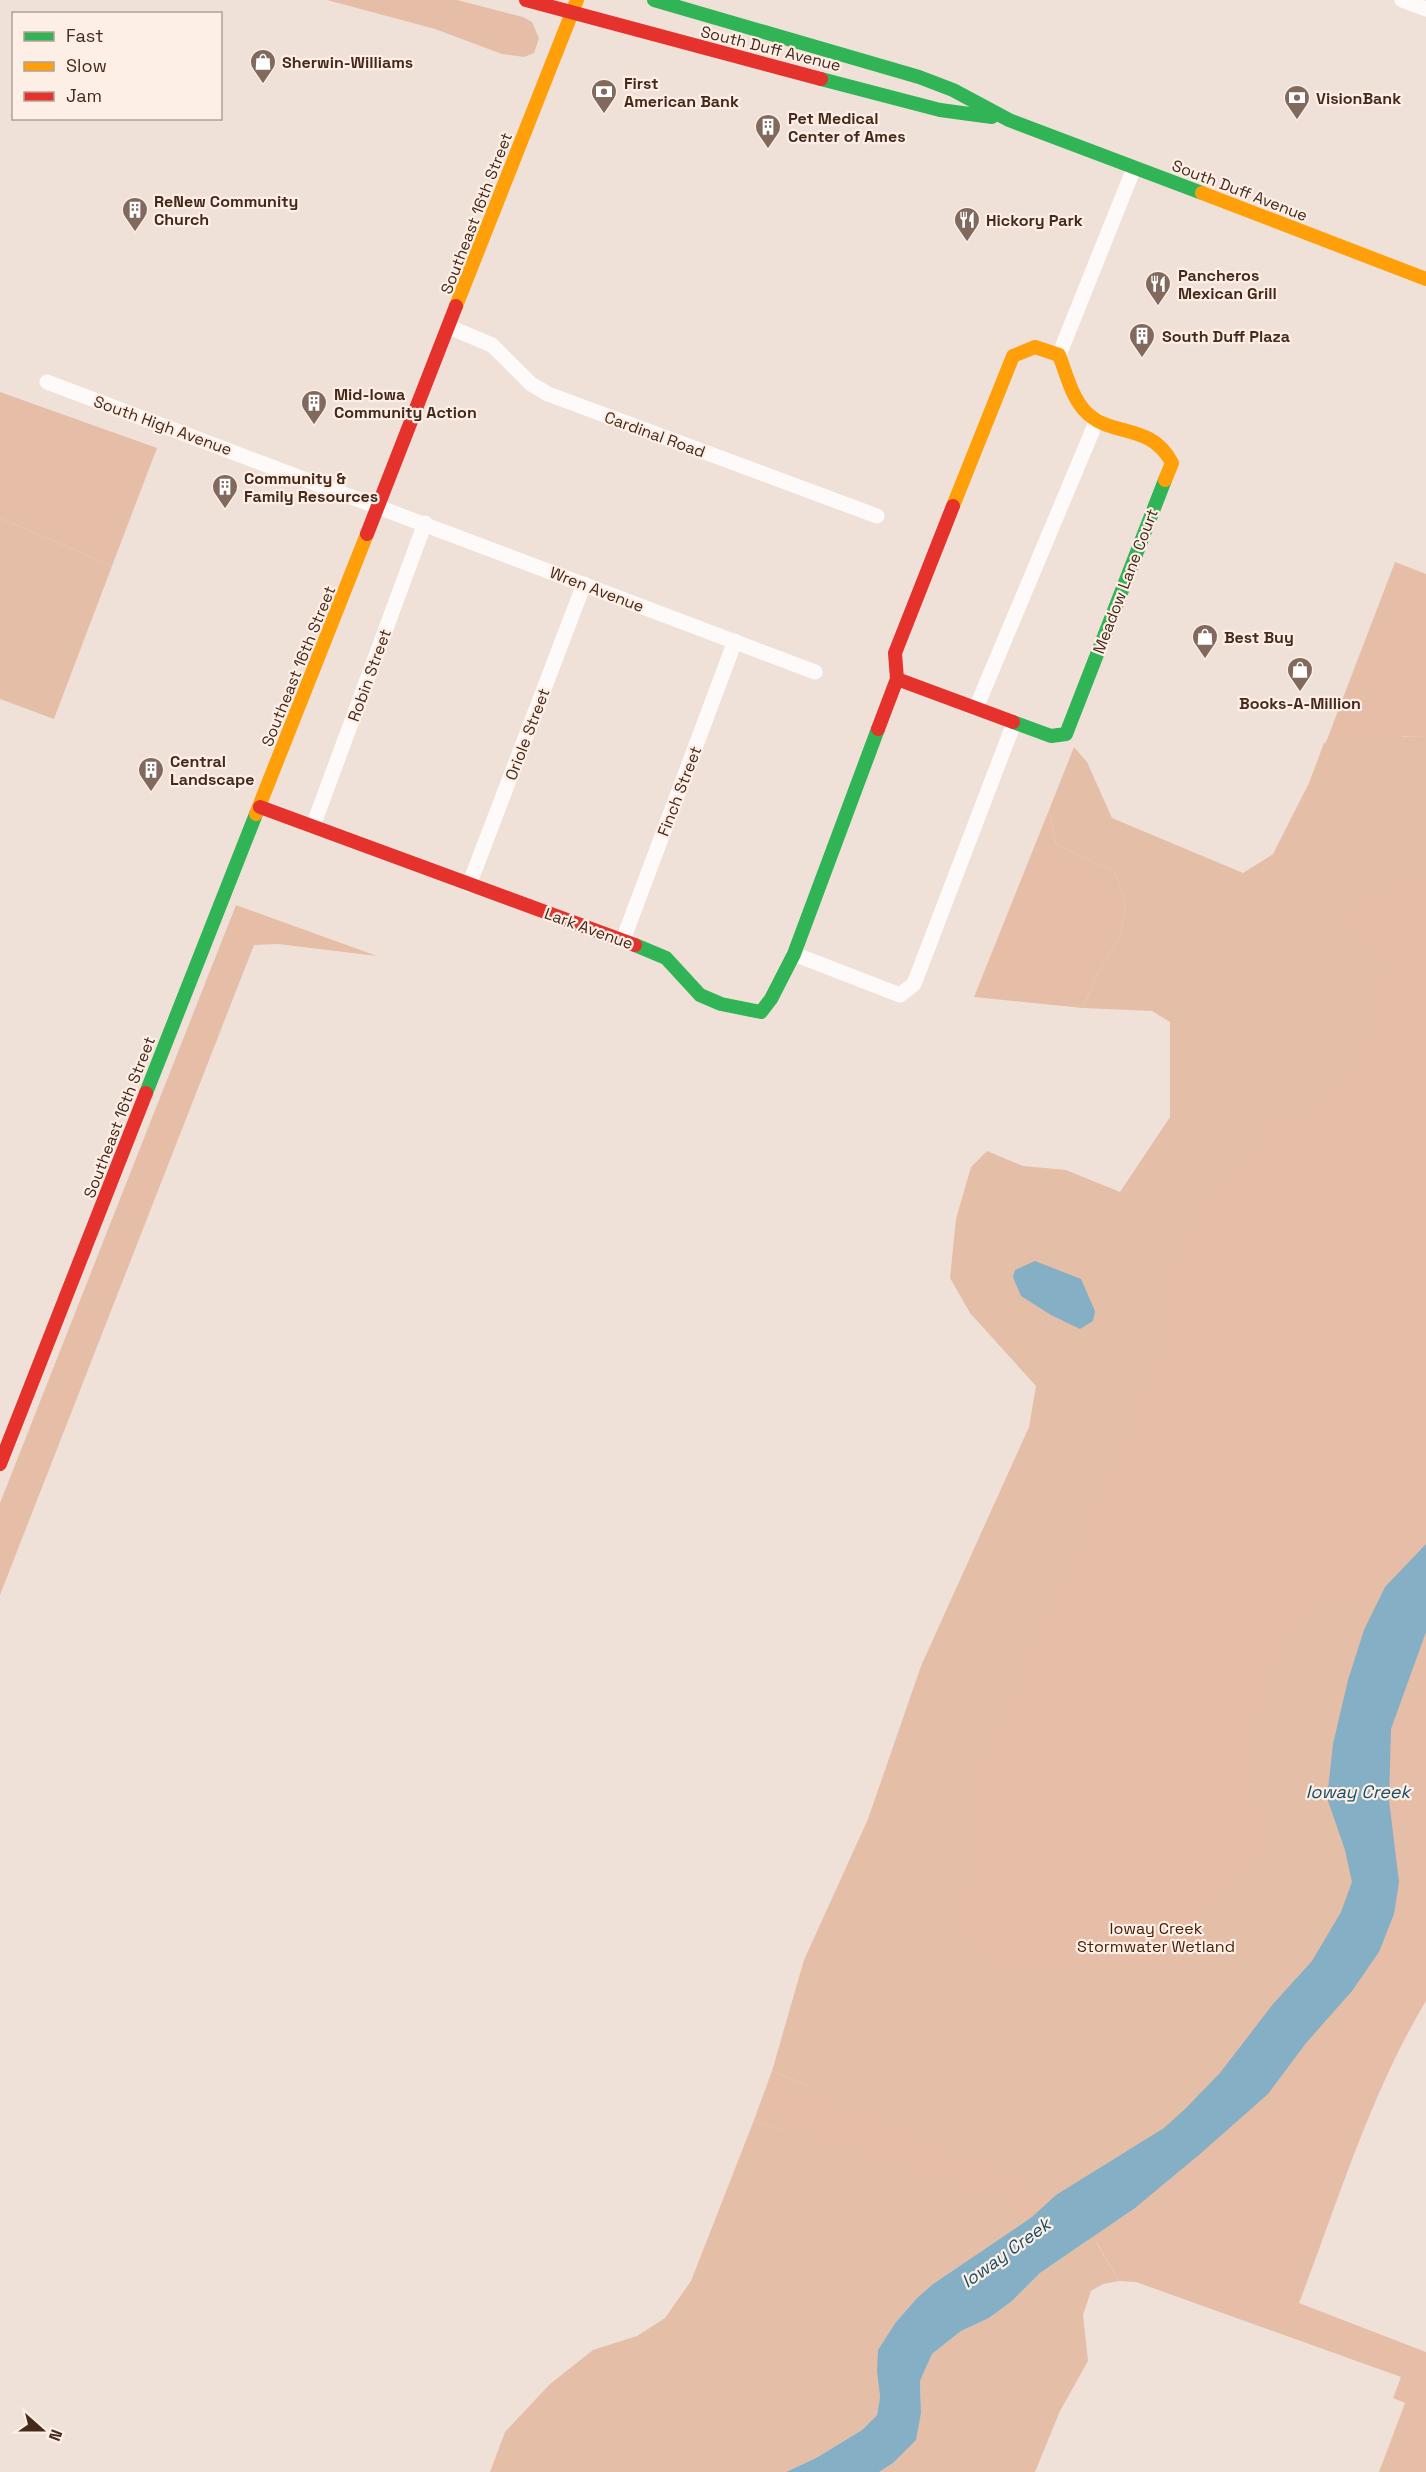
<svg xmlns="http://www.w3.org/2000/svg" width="1426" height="2472" font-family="'Space Grotesk',sans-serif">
<rect width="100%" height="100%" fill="#f0e1d8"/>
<path fill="#e6bea8" d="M 327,0 L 457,0 L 523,17 L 532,22 L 539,38 L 534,53 L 524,57 L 502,54 L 435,29 Z
M 0,392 L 157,448 L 112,566 L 0,518 Z
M 1395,562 L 1426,574 L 1426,736 L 1401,736 L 1426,746 L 1426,2001 C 1370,2094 1338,2202 1299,2303 L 1426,2352 L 1426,2472 L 1379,2472 L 1405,2403 L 1393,2398 L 1401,2377 L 1136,2282 L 1119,2281 L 1097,2243 L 754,2120 L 772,2071 L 811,2087 Z
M 1049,810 L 1056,844 L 1115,872 L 1126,903 L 1120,936 L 1097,974 L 1083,1008 L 974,997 Z
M 236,905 L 377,956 L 278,944 L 254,945 L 0,1595 L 0,1503 Z"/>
<path fill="#e5bea8" d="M 0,518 L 112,566 L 54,719 L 0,699 Z
M 1426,736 L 1426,865 L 1416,867 L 1361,898 L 1336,918 L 1352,939 L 1380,961 L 1371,1015 L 1350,1069 L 1304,1112 L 1269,1119 L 1214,1180 L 1168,1269 L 1152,1356 L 1117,1443 L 1002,1706 L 968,1776 L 973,1838 L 960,1895 L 947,1927 L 999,1969 L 1082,1980 L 1160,1962 L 1218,1910 L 1271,1849 L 1264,1810 L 1249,1761 L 1270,1687 L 1306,1615 L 1343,1597 L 1356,1611 L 1364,1630 L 1348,1680 L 1333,1744 L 1327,1798 L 1345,1850 L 1352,1882 L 1341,1912 L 1312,1961 L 1273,2004 L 1220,2073 L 1185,2109 L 1164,2128 L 1064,2190 L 772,2071 L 804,1960 L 868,1819 L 921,1666 L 1029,1427 L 1036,1386 L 970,1313 L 950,1278 L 956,1219 L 971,1167 L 987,1151 L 1023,1166 L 1066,1170 L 1120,1192 L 1170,1117 L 1170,1022 L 1152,1011 L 1083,1008 L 1097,974 L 1120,936 L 1126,903 L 1115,872 L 1056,844 L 1049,810 L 1074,747 L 1087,762 L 1112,818 L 1243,873 L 1273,854 L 1309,783 L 1324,743 L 1370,737 Z
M 754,2120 L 1032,2217 L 933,2284 L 917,2298 L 896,2322 L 877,2372 L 880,2397 L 877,2415 L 862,2430 L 816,2458 L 786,2472 L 490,2472 L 505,2432 L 550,2384 L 593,2350 L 637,2336 L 665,2318 L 691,2281 Z
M 1093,2237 L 1119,2281 L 1103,2284 L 1091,2291 L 1083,2315 L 1088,2361 L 1060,2411 L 1035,2472 L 879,2472 L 893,2463 L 921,2413 L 920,2381 L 932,2354 L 961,2331 L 989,2318 L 1012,2301 L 1040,2273 Z"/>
<path fill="#84afc4" d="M 1035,1261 L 1081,1279 L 1095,1311 L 1093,1321 L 1080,1329 L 1051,1315 L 1021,1296 L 1013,1277 L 1015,1270 Z
M 1426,1544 L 1426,1632 L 1391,1729 L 1389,1800 L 1399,1882 L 1394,1914 L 1379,1952 L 1352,1991 L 1306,2043 L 1268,2094 L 1200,2154 L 1135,2208 L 1040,2273 L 1012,2301 L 989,2318 L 961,2331 L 932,2354 L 920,2381 L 921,2413 L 916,2440 L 893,2463 L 879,2472 L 786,2472 L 816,2458 L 862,2430 L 877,2415 L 880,2397 L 877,2372 L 878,2350 L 896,2322 L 917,2298 L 933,2284 L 1032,2217 L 1056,2195 L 1164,2128 L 1185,2109 L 1220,2073 L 1273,2004 L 1312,1961 L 1341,1912 L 1352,1882 L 1345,1850 L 1327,1798 L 1333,1744 L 1348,1680 L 1364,1630 L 1385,1587 Z"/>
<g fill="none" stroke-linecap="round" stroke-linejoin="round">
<path stroke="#fdfaf9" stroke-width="15" d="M 1402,0 L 1426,9
M 449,327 L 492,345 L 531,384 L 548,394 L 877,516
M 1059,355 L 1134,168
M 47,382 L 815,672
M 976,708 L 1097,420
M 313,826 L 425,523
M 469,885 L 584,584
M 623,940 L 735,641
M 794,954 L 900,995 L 914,984 L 1014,723"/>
<path stroke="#30b455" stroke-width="14" d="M 654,0 L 919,77 L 953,90 L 1009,120 L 1202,193
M 821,79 L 940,110 L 992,117
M 1013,722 L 1051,736 L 1066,734 L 1165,480
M 635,945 L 666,958 L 700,995 L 721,1004 L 761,1012 L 771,999 L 794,954 L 878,729
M 146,1093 L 256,814"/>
<path stroke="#ff9f0a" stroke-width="14" d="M 1202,193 L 1426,279
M 456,306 L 577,0
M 953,506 L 1013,356 L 1035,347 L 1059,355 C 1066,373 1071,395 1084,410 C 1110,439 1150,421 1172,463 L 1165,480
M 256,814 L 367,534"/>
<path stroke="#e5322d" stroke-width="14" d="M 526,0 L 821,79
M 367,534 L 456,306
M 897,679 L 1013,722
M 878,729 L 897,679 L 895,653 L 953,506
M 260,807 L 635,945
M 0,1464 L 146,1093"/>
</g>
<defs>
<symbol id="shop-pin" viewBox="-11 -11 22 30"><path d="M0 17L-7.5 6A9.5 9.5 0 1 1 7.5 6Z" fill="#816a5d" stroke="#fdeee6"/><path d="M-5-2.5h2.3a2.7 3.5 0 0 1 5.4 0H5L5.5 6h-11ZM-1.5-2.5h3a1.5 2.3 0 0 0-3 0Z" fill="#fff"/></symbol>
<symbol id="bank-pin" viewBox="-11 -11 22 30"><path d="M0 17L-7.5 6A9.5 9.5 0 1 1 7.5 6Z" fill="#816a5d" stroke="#fdeee6"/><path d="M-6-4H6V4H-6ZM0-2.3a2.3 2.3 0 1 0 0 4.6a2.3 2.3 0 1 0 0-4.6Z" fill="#fff"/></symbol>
<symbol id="building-pin" viewBox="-11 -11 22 30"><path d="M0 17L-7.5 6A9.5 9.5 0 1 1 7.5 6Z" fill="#816a5d" stroke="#fdeee6"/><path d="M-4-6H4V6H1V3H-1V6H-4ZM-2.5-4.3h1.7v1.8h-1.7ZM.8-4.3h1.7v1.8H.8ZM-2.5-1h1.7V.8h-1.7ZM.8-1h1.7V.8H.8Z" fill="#fff"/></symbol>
<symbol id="restaurant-pin" viewBox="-11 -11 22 30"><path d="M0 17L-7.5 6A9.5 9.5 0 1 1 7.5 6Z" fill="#816a5d" stroke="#fdeee6"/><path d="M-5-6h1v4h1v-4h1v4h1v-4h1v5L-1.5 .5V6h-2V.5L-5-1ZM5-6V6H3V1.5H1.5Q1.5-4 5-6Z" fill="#fff"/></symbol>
</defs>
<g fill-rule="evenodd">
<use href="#shop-pin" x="248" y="47" width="30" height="40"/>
<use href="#bank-pin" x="589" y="77" width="30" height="40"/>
<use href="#bank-pin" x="1282" y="83" width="30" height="40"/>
<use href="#building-pin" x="753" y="112" width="30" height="40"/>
<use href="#building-pin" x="120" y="195" width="30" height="40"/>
<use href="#restaurant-pin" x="952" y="205" width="30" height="40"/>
<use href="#restaurant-pin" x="1143" y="269" width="30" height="40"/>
<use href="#building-pin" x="1127" y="321" width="30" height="40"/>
<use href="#building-pin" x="299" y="388" width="30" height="40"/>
<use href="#building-pin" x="210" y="472" width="30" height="40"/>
<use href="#shop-pin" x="1190" y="622" width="30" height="40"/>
<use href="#shop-pin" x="1285" y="655" width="30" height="40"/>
<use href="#building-pin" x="136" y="755" width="30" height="40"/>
</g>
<g text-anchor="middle" stroke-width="4.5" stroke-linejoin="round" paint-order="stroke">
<g font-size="16" fill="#452a1b" stroke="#fdeee6">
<text transform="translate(771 48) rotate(14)" y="6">South Duff Avenue</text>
<text transform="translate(1240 190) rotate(21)" y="6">South Duff Avenue</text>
<text transform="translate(476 213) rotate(-69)" y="6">Southeast 16th Street</text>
<text transform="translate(163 425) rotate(20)" y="6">South High Avenue</text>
<text transform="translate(655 434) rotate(20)" y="6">Cardinal Road</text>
<text transform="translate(1125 581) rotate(-69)" y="6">Meadow Lane Court</text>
<text transform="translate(597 589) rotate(21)" y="6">Wren Avenue</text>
<text transform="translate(298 666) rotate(-68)" y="6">Southeast 16th Street</text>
<text transform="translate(369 675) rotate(-70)" y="6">Robin Street</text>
<text transform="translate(527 734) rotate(-69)" y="6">Oriole Street</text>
<text transform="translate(679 791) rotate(-69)" y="6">Finch Street</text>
<text transform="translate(589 928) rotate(20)" y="6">Lark Avenue</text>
<text transform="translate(119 1117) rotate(-69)" y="6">Southeast 16th Street</text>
</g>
<g font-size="16" font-weight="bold" fill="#452a1b" stroke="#fdeee6" text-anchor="start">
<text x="282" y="68">Sherwin-Williams</text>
<text x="624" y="89">First<tspan x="624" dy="18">American Bank</tspan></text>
<text x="1316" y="104">VisionBank</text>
<text x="788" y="124">Pet Medical<tspan x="788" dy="18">Center of Ames</tspan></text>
<text x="154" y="207">ReNew Community<tspan x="154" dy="18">Church</tspan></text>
<text x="986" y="226">Hickory Park</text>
<text x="1178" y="281">Pancheros<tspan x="1178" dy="18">Mexican Grill</tspan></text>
<text x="1162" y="342">South Duff Plaza</text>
<text x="334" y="400">Mid-Iowa<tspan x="334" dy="18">Community Action</tspan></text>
<text x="244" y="484">Community &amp;<tspan x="244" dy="18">Family Resources</tspan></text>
<text x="1224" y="643">Best Buy</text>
<text x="1300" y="709" text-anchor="middle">Books-A-Million</text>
<text x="170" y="767">Central<tspan x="170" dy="18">Landscape</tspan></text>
</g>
<g font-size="16" fill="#441e05" stroke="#fdeee6">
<text x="1156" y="1934">Ioway Creek<tspan x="1156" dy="18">Stormwater Wetland</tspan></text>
</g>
<g font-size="18" font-style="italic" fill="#195068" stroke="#fdeee6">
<text x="1358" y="1798">Ioway Creek</text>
<text transform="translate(1006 2253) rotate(-36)" y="6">Ioway Creek</text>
</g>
</g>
<rect x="12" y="12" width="210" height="108" fill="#fdeee6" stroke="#b3a095" stroke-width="1.5"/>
<rect x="24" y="32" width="30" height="9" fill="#30b455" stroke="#b3a095" stroke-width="1.5"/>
<text x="66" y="42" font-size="18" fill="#452a1b">Fast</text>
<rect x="24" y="62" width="30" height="9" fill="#ff9f0a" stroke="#b3a095" stroke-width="1.5"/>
<text x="66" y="72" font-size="18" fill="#452a1b">Slow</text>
<rect x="24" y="92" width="30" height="9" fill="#e5322d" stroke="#b3a095" stroke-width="1.5"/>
<text x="66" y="102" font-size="18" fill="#452a1b">Jam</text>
<g transform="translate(42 2430) rotate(111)" stroke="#fdeee6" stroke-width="4.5" paint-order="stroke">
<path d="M0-4.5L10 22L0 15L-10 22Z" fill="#452a1b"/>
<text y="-9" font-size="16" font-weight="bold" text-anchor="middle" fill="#452a1b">N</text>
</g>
</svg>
